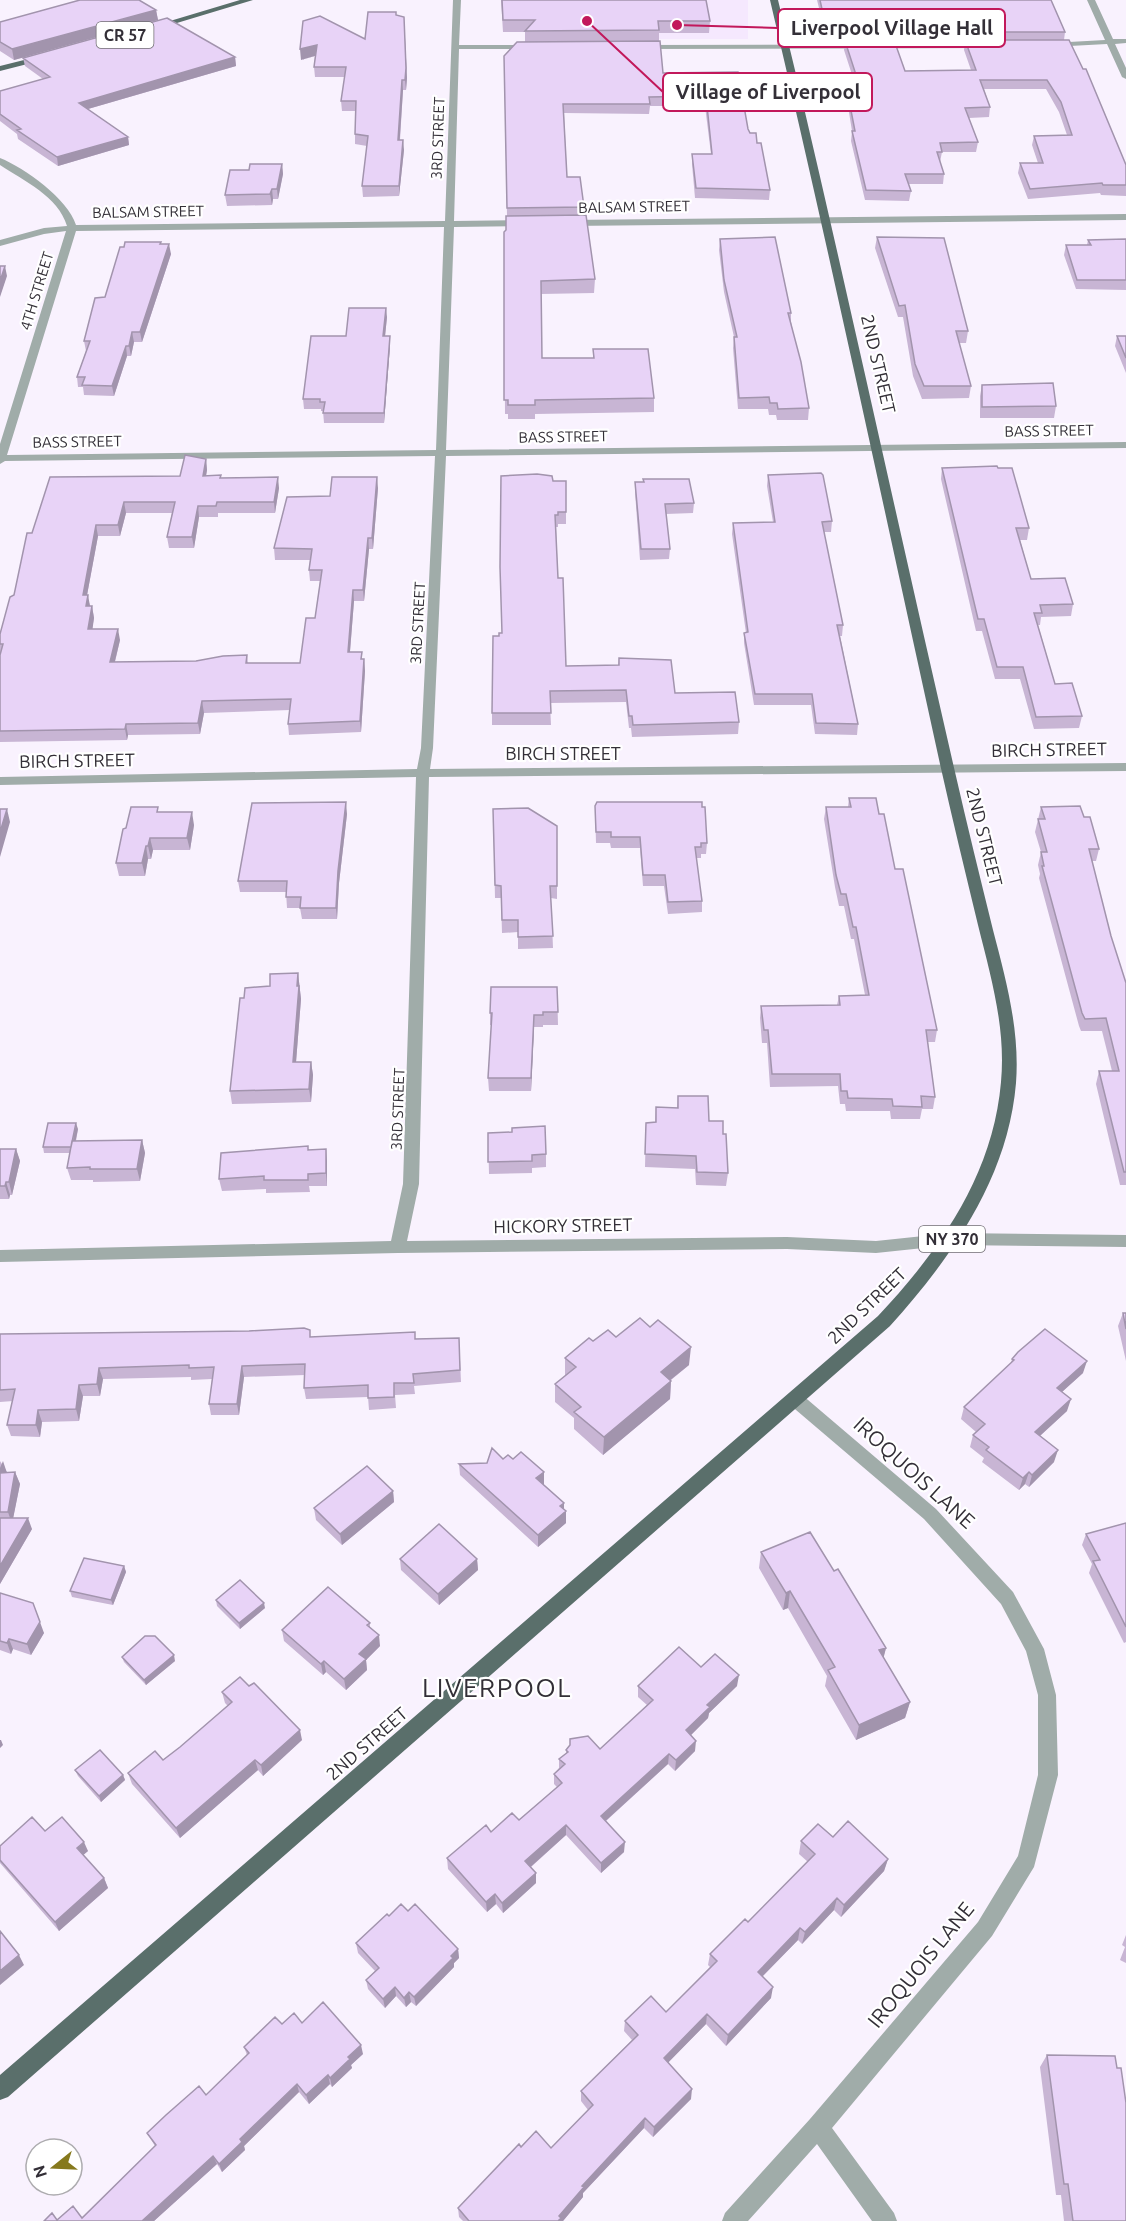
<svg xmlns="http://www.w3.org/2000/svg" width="1126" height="2221" font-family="Ubuntu,sans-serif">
<rect width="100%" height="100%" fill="#f9f2fe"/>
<path fill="#f5e8fe" d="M 571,0 L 748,0 L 748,39 L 569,39 Z"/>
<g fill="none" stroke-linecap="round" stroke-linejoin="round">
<path fill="#a0aca9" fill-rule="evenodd" d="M 453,0 L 461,0 L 459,45 L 532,45 L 536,47 L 532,49 L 459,49 L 454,221 L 526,220 L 531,223 L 526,226 L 454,227 L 446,450 L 1126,442 L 1126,448 L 446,456 L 433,748 L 430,769 L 1126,763 L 1126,771 L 429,777 L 419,1184 L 407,1241 L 787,1237 L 876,1241 L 952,1233 L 1126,1235 L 1126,1247 L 952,1245 L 876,1253 L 787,1249 L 398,1253 L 0,1262 L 0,1250 L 391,1241 L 403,1184 L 416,777 L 0,785 L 0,777 L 417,769 L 421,748 L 435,456 L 5,461 L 0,464 L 0,444 L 66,231 L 44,234 L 0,246 L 0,240 L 44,228 L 67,226 C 58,196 24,181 0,165 L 0,158 C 25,168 68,199 76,225 L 445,221 ZM 444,227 L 436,450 L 7,455 L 76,231 Z
M 1087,0 L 1095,0 L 1113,39 L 1126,39 L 1126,43 L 1115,44 L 1126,68 L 1126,79 L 1122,77 L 1107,44 L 1051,47 L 1047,45 L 1051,43 L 1105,40 Z
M 985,44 L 988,44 L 988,48 L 640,49 L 636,47 L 640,45 Z
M 1126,214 L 1126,220 L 568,226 L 563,223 L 568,220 Z
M 795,1392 L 801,1394 L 936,1509 L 1013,1592 L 1044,1649 L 1056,1695 L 1058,1775 L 1034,1867 L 992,1936 L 832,2128 L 894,2213 L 897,2221 L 872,2221 L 817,2144 L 748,2221 L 722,2221 L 725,2213 L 810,2119 L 978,1922 L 1018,1856 L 1038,1775 L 1038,1695 L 1026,1651 L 1001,1604 L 924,1519 L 789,1404 L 787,1399 L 789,1394 Z"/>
<path fill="#5a6f6b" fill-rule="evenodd" d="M 240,0 L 253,0 L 157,29 L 150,27 Z
M 770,0 L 778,0 L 801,95 C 854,321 903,547 955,772 C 967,825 980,877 993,930 C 1006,980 1020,1030 1016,1083 C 1008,1178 952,1257 890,1326 L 8,2097 L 0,2100 L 0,2075 L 878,1316 C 940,1250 993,1175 1001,1082 C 1006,1028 991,977 978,925 C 965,871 952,818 940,764 C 884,509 830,254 770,0 Z
M 44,55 L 47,55 L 47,59 L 0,71 L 0,66 Z"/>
</g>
<path fill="#c8b5d4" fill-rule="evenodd" d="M 501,0 L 710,21 L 709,33 L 659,33 L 659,41 L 663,73 L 738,72 L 748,129 L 757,143 L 770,190 L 769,200 L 695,198 L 692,164 L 692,154 L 711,154 L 705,106 L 650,106 L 649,114 L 564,113 L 567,177 L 584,207 L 584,215 L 595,279 L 594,293 L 541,294 L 542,358 L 593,358 L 593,349 L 654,398 L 654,412 L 535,414 L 535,419 L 508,419 L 508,414 L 505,414 L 504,232 L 506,230 L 507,216 L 504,56 L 525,42 L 525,32 L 503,32 Z
M 817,0 L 1051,0 L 1065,32 L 1064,40 L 1126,165 L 1126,196 L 1101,195 L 1100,193 L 1028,199 L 1018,173 L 1020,163 L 1038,163 L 1032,145 L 1034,136 L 1067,135 L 1059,112 L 1046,89 L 984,89 L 990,107 L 989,117 L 969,118 L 978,142 L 976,152 L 942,152 L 940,162 L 944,174 L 943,184 L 908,184 L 911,191 L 909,201 L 865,200 L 851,141 L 852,131 L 846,94 L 846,85 L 855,84 L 844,50 L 845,41 L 841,42 L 838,31 L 825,32 ZM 891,30 L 952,30 L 957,32 L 961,41 L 965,41 L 964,50 L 971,70 L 905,71 L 891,40 Z
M 156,10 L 158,20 L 14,60 L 0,51 L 0,22 Z
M 396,15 L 407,78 L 406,90 L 403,90 L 400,140 L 404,150 L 399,196 L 363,197 L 362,186 L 367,146 L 355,144 L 355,111 L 342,111 L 341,101 L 345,77 L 315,77 L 314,67 L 315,56 L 301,60 L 365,39 Z
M 235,57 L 236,66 L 88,109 L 128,137 L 129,145 L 58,166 L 18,139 L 17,134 L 0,121 L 0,91 L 43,79 L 25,66 L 23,58 Z
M 282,164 L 283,174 L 278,199 L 273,199 L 272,205 L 227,206 L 225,195 L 249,170 Z
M 877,237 L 968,331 L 966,343 L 959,343 L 971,386 L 969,398 L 922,399 L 913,376 L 903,317 L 898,317 L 875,248 Z
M 720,239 L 791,313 L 791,322 L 809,408 L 808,420 L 777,420 L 776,415 L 769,415 L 768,409 L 738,409 L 733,348 L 734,337 L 724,292 L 719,250 Z
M 1126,239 L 1126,290 L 1076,289 L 1064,255 L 1066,245 L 1087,245 L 1088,240 Z
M 161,242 L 161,244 L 171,254 L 142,342 L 134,342 L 131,356 L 127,356 L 114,396 L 84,395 L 83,387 L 78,387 L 77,377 L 86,351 L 84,341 L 105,297 Z
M 387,317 L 385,336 L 390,346 L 384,423 L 324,423 L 323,411 L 321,411 L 321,409 L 304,409 L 303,399 L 346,336 Z
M 1117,336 L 1126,336 L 1126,373 L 1115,346 Z
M 982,385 L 1056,406 L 1054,418 L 980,418 L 980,396 Z
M 206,459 L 207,470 L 206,476 L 221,475 L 221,478 L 279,488 L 275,513 L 218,513 L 218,517 L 199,517 L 194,548 L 169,548 L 167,537 L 172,513 L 126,513 L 120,536 L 98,536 L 87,595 L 90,606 L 92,606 L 94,618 L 92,629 L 120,640 L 115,662 L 196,661 L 247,655 L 248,663 L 300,663 L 315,618 L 320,581 L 310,581 L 309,570 L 310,560 L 275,560 L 274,548 L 330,496 L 378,488 L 373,549 L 369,549 L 364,601 L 354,601 L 350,652 L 362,659 L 364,659 L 365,671 L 361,732 L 289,735 L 288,724 L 290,710 L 204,713 L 200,734 L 128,735 L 127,740 L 0,742 L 0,634 L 14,595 L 32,533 L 180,476 Z
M 942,468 L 998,468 L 1029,528 L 1027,540 L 1020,540 L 1031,579 L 1073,604 L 1071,616 L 1041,617 L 1040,625 L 1038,625 L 1055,684 L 1082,716 L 1079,728 L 1034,729 L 1020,679 L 995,679 L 982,631 L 976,631 L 941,479 Z
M 768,475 L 832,521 L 831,532 L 824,532 L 843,625 L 842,636 L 840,636 L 858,724 L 857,735 L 815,734 L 811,705 L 754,705 L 744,643 L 744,633 L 746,633 L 732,534 L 733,523 L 773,522 L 767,486 Z
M 643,479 L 694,503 L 693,513 L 666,514 L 670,549 L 669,559 L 640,560 L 635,492 L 635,482 L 643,482 Z
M 553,481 L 566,481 L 566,524 L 558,524 L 558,527 L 556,527 L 558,578 L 566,666 L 618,665 L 619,658 L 675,693 L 739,722 L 738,734 L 632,737 L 631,728 L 629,728 L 626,702 L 550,703 L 551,725 L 492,725 L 492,713 L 499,636 L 502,633 Z
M 849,798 L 879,814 L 895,869 L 937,1030 L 935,1042 L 928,1042 L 935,1097 L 933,1109 L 922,1109 L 920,1119 L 891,1119 L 890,1111 L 846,1111 L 845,1104 L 840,1104 L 838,1086 L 770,1087 L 767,1043 L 762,1043 L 760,1018 L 761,1006 L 837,1005 L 839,996 L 865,995 L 854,939 L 851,939 L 844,906 L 839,906 L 835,887 L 824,819 L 826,807 L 848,807 Z
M 595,806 L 707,843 L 706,854 L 701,854 L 701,858 L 696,858 L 702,901 L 702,912 L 668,914 L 664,886 L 643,886 L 640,848 L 611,848 L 610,843 L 596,843 Z
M 1041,807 L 1084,817 L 1099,849 L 1096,861 L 1092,861 L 1111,936 L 1126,983 L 1126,1185 L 1120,1185 L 1096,1084 L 1099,1071 L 1112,1071 L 1102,1031 L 1081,1031 L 1079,1026 L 1039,878 L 1040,874 L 1038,865 L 1041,852 L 1035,832 Z
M 493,809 L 557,826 L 557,899 L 551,898 L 553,948 L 518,949 L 518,932 L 502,933 L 501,898 L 495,898 Z
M 158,812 L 194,825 L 190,850 L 153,850 L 151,859 L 148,859 L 145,876 L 119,876 L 116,863 L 126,828 Z
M 347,814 L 339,883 L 337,919 L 302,919 L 300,908 L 287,908 L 286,892 L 240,892 L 238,881 Z
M 298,973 L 301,999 L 296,1062 L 311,1062 L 313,1075 L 311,1102 L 232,1104 L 230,1091 L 244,998 Z
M 557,987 L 558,1025 L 543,1025 L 543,1027 L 534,1027 L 531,1091 L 489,1091 L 488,1078 L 492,1025 L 490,1025 L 490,1013 Z
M 678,1096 L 723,1134 L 728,1173 L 726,1186 L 696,1185 L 695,1169 L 645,1167 L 646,1123 L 655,1122 L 656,1107 L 677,1108 Z
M 78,1129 L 76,1141 L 142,1140 L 145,1153 L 140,1181 L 93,1182 L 93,1180 L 71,1180 L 67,1168 L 70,1153 L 44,1153 L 43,1147 Z
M 488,1133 L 546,1154 L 546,1167 L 532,1168 L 532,1173 L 489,1174 Z
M 0,1149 L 16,1149 L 20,1161 L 12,1195 L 10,1195 L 9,1199 L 0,1199 Z
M 308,1149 L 327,1161 L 327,1186 L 309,1186 L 310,1192 L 266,1193 L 266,1189 L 222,1191 L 219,1179 Z
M 1123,1313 L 1126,1313 L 1126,1361 L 1118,1326 Z
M 0,1334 L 311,1337 L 415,1339 L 459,1338 L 461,1382 L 414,1386 L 415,1394 L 395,1395 L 396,1408 L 369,1410 L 368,1397 L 306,1399 L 304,1388 L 305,1375 L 244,1377 L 239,1415 L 211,1415 L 209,1404 L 212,1379 L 191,1380 L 191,1377 L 103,1379 L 100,1396 L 83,1396 L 79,1421 L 42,1422 L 40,1437 L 11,1436 L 7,1425 L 13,1401 L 0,1402 Z
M 616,1337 L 689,1365 L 671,1380 L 670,1399 L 603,1455 L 574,1429 L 574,1418 L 555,1402 L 555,1384 L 565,1376 L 565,1358 L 593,1341 Z
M 1012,1359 L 1083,1373 L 1062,1392 L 1067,1411 L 1040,1436 L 1054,1462 L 1029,1487 L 1025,1484 L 1019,1490 L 982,1462 L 984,1458 L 970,1447 L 973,1435 L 976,1432 L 961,1419 L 964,1407 L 1011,1363 Z
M 503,1459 L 513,1459 L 544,1472 L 543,1484 L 564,1510 L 566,1523 L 538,1547 L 460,1475 L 459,1464 L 487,1463 Z
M 0,1461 L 7,1472 L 15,1472 L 20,1484 L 13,1518 L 32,1529 L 0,1584 Z
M 393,1491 L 394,1502 L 342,1545 L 316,1520 L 314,1508 Z
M 1126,1523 L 1126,1642 L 1124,1643 L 1089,1573 L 1092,1564 L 1082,1545 L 1086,1534 Z
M 761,1552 L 834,1571 L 886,1648 L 883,1658 L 910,1702 L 905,1718 L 856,1740 L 825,1686 L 827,1676 L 788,1608 L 783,1610 L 759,1568 Z
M 400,1559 L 477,1559 L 478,1570 L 439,1605 L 401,1570 Z
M 124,1566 L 126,1572 L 113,1605 L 72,1597 L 70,1591 Z
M 0,1593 L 44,1633 L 31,1655 L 13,1649 L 11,1654 L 0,1650 Z
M 216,1600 L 265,1608 L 240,1629 L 217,1606 Z
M 370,1623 L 370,1628 L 380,1646 L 366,1660 L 367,1670 L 346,1690 L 326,1672 L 323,1675 L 284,1641 L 282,1630 Z
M 122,1657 L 175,1661 L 146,1685 L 124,1662 Z
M 701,1667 L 737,1686 L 709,1713 L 708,1718 L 691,1735 L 695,1751 L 675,1771 L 668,1764 L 606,1821 L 624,1852 L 601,1873 L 566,1835 L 531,1867 L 536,1883 L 503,1913 L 496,1904 L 487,1912 L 448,1869 L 447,1858 L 491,1832 L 519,1820 L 557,1787 L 554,1784 L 554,1774 L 559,1768 L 559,1759 L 566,1754 L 566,1750 L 600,1749 L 647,1705 L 638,1697 L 638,1686 Z
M 222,1692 L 302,1740 L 263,1776 L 258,1770 L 180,1838 L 132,1784 L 128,1773 L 163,1760 L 180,1747 L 228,1706 L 225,1703 Z
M 75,1770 L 123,1775 L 125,1780 L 101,1802 L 78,1776 Z
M 45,1831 L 88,1851 L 83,1855 L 104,1878 L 108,1888 L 59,1931 L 0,1863 L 0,1846 Z
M 833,1837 L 888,1859 L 884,1871 L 841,1917 L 834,1910 L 802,1944 L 798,1940 L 763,1976 L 771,1998 L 726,2046 L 706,2024 L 668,2062 L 691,2099 L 653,2137 L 644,2128 L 583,2193 L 583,2197 L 563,2221 L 463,2221 L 459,2217 L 458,2208 L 521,2147 L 551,2148 L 588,2110 L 581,2101 L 581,2091 L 632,2040 L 624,2031 L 625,2021 L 666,2012 L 710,1967 L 708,1965 L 710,1954 L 748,1922 L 808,1862 L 799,1854 L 801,1841 Z
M 408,1911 L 458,1949 L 459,1958 L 454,1963 L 454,1967 L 416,2006 L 411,2002 L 406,2007 L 396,1996 L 385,2008 L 368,1989 L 366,1980 L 375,1971 L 358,1953 L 356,1943 L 389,1916 Z
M 1126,1935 L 1126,1963 L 1120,1960 L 1125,1947 L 1122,1945 Z
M 302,2023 L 363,2054 L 351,2065 L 352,2068 L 332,2087 L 330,2084 L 309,2104 L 299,2092 L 244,2146 L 245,2150 L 222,2172 L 217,2164 L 154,2221 L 44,2221 L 82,2218 L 155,2146 L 147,2133 L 206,2095 L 247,2055 L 244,2047 L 282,2024 Z
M 1047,2055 L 1126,2221 L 1064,2221 L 1061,2195 L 1056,2195 L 1040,2067 Z"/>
<path fill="#a294ad" d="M 156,10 L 158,20 L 14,60 L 12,49 Z
M 404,17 L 407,78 L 406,90 L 405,80 Z
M 317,45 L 318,55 L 301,60 L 300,49 Z
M 235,57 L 236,66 L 81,111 L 79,103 Z
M 402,80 L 403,90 L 399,150 L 398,140 Z
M 128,137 L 129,145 L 58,166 L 57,157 Z
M 403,140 L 404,150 L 399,196 L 399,186 Z
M 282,164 L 283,174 L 278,199 L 277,189 Z
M 272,189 L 273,199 L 272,205 L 270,194 Z
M 169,244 L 171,254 L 142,342 L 140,332 Z
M 5,266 L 7,276 L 0,297 L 0,281 Z
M 386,308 L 387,317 L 384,346 L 383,336 Z
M 132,332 L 134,342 L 131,356 L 129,346 Z
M 390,336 L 390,346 L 384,423 L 384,413 Z
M 126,346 L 127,356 L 114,396 L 112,386 Z
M 206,459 L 207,470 L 204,487 L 203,476 Z
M 278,477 L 279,488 L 275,513 L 274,502 Z
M 377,477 L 378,488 L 373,549 L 372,538 Z
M 124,502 L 126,513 L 120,536 L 118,525 Z
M 198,506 L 199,517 L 194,548 L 192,537 Z
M 96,525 L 98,536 L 85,606 L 83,595 Z
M 368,538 L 369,549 L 364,601 L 363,590 Z
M 353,590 L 354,601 L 349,663 L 348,652 Z
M 88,595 L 90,606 L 88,618 L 86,606 Z
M 92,606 L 94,618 L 91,640 L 88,629 Z
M 118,629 L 120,640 L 112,673 L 110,662 Z
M 364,659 L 365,671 L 361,732 L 360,721 Z
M 202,701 L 204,713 L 200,734 L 198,723 Z
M 126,724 L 128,735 L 127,740 L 125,729 Z
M 346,802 L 347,814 L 339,883 L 337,919 L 336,908 L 338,871 Z
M 7,809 L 10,822 L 0,857 L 0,832 Z
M 192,812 L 194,825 L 190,850 L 187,838 Z
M 150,838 L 153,850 L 151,859 L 148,846 Z
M 146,846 L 148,859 L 145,876 L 142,863 Z
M 298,973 L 301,999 L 295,1075 L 293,1062 Z
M 534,1015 L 534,1027 L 531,1091 L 531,1078 Z
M 311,1062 L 313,1075 L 311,1102 L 309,1089 Z
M 76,1123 L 78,1129 L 73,1153 L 72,1147 Z
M 142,1140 L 145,1153 L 140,1181 L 137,1169 Z
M 16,1149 L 20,1161 L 12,1195 L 9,1182 Z
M 326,1149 L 327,1161 L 327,1186 L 326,1173 Z
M 6,1182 L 10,1195 L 9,1199 L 5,1186 Z
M 691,1347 L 689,1365 L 659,1389 L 661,1372 Z
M 1087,1361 L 1083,1373 L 1053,1400 L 1057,1388 Z
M 242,1366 L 244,1377 L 239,1415 L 237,1404 Z
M 99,1368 L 103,1379 L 100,1396 L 97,1384 Z
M 671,1381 L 670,1399 L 603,1455 L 604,1437 Z
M 79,1385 L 83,1396 L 79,1421 L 76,1409 Z
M 1071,1399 L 1067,1411 L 1031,1444 L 1035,1432 Z
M 38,1410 L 42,1422 L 40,1437 L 36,1425 Z
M 1058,1450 L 1054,1462 L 1029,1487 L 1032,1475 Z
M 3,1461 L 7,1473 L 0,1478 L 0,1468 Z
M 15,1472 L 20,1484 L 12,1524 L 8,1512 Z
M 544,1472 L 544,1484 L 537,1490 L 536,1478 Z
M 1029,1472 L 1025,1484 L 1019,1490 L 1023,1478 Z
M 393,1491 L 394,1502 L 342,1545 L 340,1534 Z
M 564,1503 L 564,1513 L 566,1511 L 566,1523 L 538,1547 L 538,1535 L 560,1506 Z
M 28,1518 L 32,1529 L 0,1584 L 0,1566 Z
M 477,1559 L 478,1570 L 439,1605 L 438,1594 Z
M 124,1566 L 126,1572 L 113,1605 L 111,1600 Z
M 790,1591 L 788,1608 L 783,1610 L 786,1593 Z
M 33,1603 L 44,1633 L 31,1655 L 27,1644 Z
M 264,1603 L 265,1608 L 240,1629 L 239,1623 Z
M 379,1635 L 380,1646 L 366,1660 L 367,1670 L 346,1690 L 344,1679 L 359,1654 Z
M 9,1639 L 13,1649 L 11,1654 L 7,1643 Z
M 886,1648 L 882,1664 L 879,1650 Z
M 174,1655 L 175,1661 L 146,1685 L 144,1680 Z
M 324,1661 L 326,1672 L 323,1675 L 321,1664 Z
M 739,1675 L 737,1686 L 709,1713 L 708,1718 L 685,1741 L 686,1730 L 707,1705 Z
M 910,1702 L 905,1718 L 856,1740 L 859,1725 Z
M 300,1730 L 302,1740 L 263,1776 L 261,1765 Z
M 0,1740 L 1,1740 L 3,1745 L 0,1748 Z
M 696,1741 L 695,1751 L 675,1771 L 676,1760 Z
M 669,1754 L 668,1764 L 600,1826 L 601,1816 Z
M 255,1760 L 258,1770 L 180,1838 L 176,1828 Z
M 123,1775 L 125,1780 L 101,1802 L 99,1796 Z
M 566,1825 L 566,1835 L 526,1871 L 525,1861 Z
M 84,1842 L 88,1851 L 81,1857 L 77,1848 Z
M 625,1842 L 624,1852 L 601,1873 L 601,1863 Z
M 888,1859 L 884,1871 L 841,1917 L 844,1905 Z
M 536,1873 L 536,1883 L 503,1913 L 502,1903 Z
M 104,1878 L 108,1888 L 59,1931 L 55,1922 Z
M 495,1894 L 496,1904 L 487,1912 L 486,1902 Z
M 837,1898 L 834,1910 L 802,1944 L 805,1932 Z
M 800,1928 L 798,1940 L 756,1983 L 758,1972 Z
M 458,1949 L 459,1958 L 454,1963 L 454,1967 L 416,2006 L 414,1997 Z
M 19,1955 L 24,1965 L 0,1985 L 0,1971 Z
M 395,1987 L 396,1996 L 385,2008 L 383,1999 Z
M 773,1987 L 771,1998 L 726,2046 L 728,2035 Z
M 409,1992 L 411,2002 L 406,2007 L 404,1998 Z
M 707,2014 L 706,2024 L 663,2068 L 664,2058 Z
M 361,2045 L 363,2054 L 351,2065 L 352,2068 L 332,2087 L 330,2078 L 348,2057 Z
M 328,2075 L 330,2084 L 309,2104 L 306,2095 Z
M 297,2084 L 299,2092 L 244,2146 L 245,2150 L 222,2172 L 219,2164 L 240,2139 Z
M 692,2089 L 691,2099 L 653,2137 L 654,2127 Z
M 645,2118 L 644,2128 L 583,2193 L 583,2197 L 563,2221 L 558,2221 L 559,2216 L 582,2186 Z
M 213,2156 L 217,2164 L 154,2221 L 142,2221 Z"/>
<path fill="#e8d3f7" stroke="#a294ad" stroke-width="1.5" d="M 80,0 L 139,0 L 156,10 L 12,49 L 0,42 L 0,22 Z
M 502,0 L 706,0 L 710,21 L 658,21 L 659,30 L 525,31 L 535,20 L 503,20 Z
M 820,0 L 1051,0 L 1065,32 L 962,32 L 958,23 L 953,21 L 888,22 L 891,33 L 842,33 L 839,23 L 825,23 Z
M 368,12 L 396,12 L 396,15 L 404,17 L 406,68 L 405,80 L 402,80 L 398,140 L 403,140 L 399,186 L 362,186 L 368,136 L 355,134 L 356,101 L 341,101 L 346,67 L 314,67 L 317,45 L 300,49 L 303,21 L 320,16 L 365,39 Z
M 167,18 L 235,57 L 79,103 L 128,137 L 57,157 L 17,130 L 21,129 L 0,114 L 0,91 L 50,77 L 23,58 Z
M 894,40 L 905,71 L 976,70 L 965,40 L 1069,40 L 1083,69 L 1086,69 L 1126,165 L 1126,185 L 1103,185 L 1102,183 L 1030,189 L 1020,163 L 1043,163 L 1034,136 L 1072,135 L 1061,102 L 1047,80 L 980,80 L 990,107 L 965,108 L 978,142 L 940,143 L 942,152 L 937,152 L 944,174 L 905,174 L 911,191 L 866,190 L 852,131 L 855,131 L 846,85 L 859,84 L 845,41 Z
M 660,41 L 663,73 L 738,72 L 748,129 L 750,133 L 756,133 L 757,143 L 761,143 L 770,190 L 696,188 L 692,154 L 712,154 L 706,96 L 649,97 L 650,104 L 563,104 L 567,177 L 580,177 L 584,207 L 507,208 L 504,56 L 517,42 Z
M 250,164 L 282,164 L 277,189 L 272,189 L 270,194 L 225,195 L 230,170 L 249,170 Z
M 586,215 L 595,279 L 541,281 L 542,358 L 594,358 L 593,349 L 648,349 L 654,398 L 535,400 L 535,405 L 508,405 L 508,400 L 504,400 L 504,232 L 506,230 L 506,216 Z
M 775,237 L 791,313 L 788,313 L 801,362 L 809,408 L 778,409 L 777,403 L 770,403 L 769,397 L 739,398 L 734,337 L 737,337 L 724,280 L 720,239 Z
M 877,237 L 944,238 L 968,331 L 956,331 L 971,386 L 924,386 L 915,364 L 905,305 L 899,306 Z
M 1126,239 L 1126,280 L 1077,280 L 1066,245 L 1091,245 L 1088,240 Z
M 125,242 L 161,242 L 160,244 L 169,244 L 140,332 L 132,332 L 129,346 L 126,346 L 112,386 L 82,385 L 85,377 L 77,377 L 90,341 L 84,341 L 95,298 L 105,297 L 120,247 L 124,247 Z
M 0,266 L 5,266 L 0,281 Z
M 349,308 L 386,308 L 383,336 L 390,336 L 384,413 L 323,413 L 325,402 L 320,402 L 320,399 L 303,399 L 311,336 L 346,336 Z
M 1117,336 L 1126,336 L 1126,358 Z
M 1053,383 L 1056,406 L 982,407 L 982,385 Z
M 185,455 L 206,459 L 203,476 L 221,475 L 220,478 L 278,477 L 274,502 L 217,502 L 216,506 L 198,506 L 192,537 L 167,537 L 175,502 L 124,502 L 118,525 L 96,525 L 83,595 L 88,595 L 86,606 L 92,606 L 88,629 L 118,629 L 110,662 L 196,661 L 223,656 L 247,655 L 246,663 L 300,663 L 306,618 L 315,618 L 322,570 L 309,570 L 312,549 L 274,548 L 287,497 L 330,496 L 332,477 L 377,477 L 372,538 L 368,538 L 363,590 L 353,590 L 348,652 L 362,652 L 361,659 L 364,659 L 360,721 L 288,724 L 291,699 L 202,701 L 198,723 L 126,724 L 125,729 L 0,731 L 0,655 L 3,644 L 0,644 L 0,634 L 10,597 L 14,595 L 27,533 L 32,533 L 50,477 L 180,476 Z
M 997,466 L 998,468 L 1012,468 L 1029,528 L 1016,528 L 1031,579 L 1065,578 L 1073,604 L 1040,605 L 1042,613 L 1034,613 L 1055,684 L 1072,683 L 1082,716 L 1036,717 L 1023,667 L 997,667 L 984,619 L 978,619 L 942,468 Z
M 821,473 L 823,475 L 832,521 L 822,522 L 843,625 L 837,625 L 858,724 L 816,723 L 812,694 L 755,694 L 744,633 L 748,632 L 733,523 L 775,522 L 768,475 Z
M 537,474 L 552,476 L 553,481 L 566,481 L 566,512 L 558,512 L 558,515 L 555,515 L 558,578 L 563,578 L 566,666 L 619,665 L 619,658 L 671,660 L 675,693 L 735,692 L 739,722 L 633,725 L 632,716 L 629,716 L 626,690 L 550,691 L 551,713 L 492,713 L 493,636 L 499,636 L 499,633 L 502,633 L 500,567 L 501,476 Z
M 643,479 L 689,479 L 694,503 L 665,504 L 670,549 L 641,549 L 635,482 L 644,482 Z
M 849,798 L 876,798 L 879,814 L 884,814 L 895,869 L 903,869 L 937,1030 L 926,1030 L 935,1097 L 921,1096 L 922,1107 L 893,1106 L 892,1099 L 848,1098 L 847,1091 L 841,1091 L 840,1074 L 772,1074 L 768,1030 L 764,1030 L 761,1006 L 840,1005 L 839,996 L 869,995 L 856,927 L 853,927 L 846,894 L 841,894 L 836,875 L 826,807 L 851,807 Z
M 346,802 L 338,871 L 336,908 L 300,908 L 301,897 L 286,897 L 287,881 L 238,881 L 252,803 Z
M 597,802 L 702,802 L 702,807 L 705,807 L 707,843 L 701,843 L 701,847 L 695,847 L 702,901 L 668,902 L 665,875 L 643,875 L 640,837 L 611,837 L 611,832 L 596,832 L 595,806 Z
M 1080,806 L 1084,817 L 1090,817 L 1099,849 L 1089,849 L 1111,936 L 1126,983 L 1126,1172 L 1124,1172 L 1099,1071 L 1119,1071 L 1106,1018 L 1085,1019 L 1082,1013 L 1042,866 L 1044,866 L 1041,852 L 1047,852 L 1038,819 L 1045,819 L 1041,807 Z
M 131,807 L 158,807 L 157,812 L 192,812 L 187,838 L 150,838 L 148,846 L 146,846 L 142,863 L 116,863 L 123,829 L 126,828 Z
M 528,808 L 557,826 L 557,886 L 550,886 L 553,936 L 518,937 L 518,920 L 502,920 L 501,886 L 495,885 L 493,809 Z
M 0,809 L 7,809 L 0,832 Z
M 298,973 L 297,986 L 299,986 L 293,1062 L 311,1062 L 309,1089 L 230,1091 L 240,998 L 244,998 L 245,988 L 270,986 L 270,974 Z
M 491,987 L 557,987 L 558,1012 L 543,1012 L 543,1015 L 534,1015 L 531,1078 L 488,1078 L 492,1013 L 490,1013 Z
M 678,1096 L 708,1096 L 709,1121 L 723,1121 L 723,1134 L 726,1134 L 728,1173 L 697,1172 L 696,1156 L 645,1154 L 646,1123 L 656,1122 L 656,1107 L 678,1108 Z
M 48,1123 L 76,1123 L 71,1147 L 43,1147 Z
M 545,1126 L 546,1154 L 532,1155 L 532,1161 L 488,1162 L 488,1133 L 512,1132 L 512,1128 Z
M 142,1140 L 137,1169 L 90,1169 L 90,1167 L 67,1168 L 72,1141 Z
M 308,1146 L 308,1150 L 326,1149 L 326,1173 L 308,1174 L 308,1180 L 264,1180 L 264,1176 L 219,1179 L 221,1153 Z
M 0,1149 L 16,1149 L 9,1182 L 6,1182 L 5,1186 L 0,1186 Z
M 1123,1313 L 1126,1313 L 1126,1329 Z
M 640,1318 L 650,1327 L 658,1320 L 691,1347 L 661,1372 L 671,1381 L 604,1437 L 574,1412 L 581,1407 L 555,1384 L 576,1367 L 565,1358 L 589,1338 L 593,1341 L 608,1330 L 616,1337 Z
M 304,1328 L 310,1330 L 310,1337 L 415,1332 L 415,1339 L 459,1338 L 460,1370 L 413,1374 L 414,1383 L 394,1383 L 394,1397 L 368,1398 L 368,1385 L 304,1388 L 305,1364 L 242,1366 L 237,1404 L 209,1404 L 214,1367 L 189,1368 L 189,1365 L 99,1368 L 97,1384 L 79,1385 L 76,1409 L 38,1410 L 36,1425 L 7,1425 L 15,1389 L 0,1390 L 0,1334 L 249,1331 Z
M 1045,1329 L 1087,1361 L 1057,1388 L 1071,1399 L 1035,1432 L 1058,1450 L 1032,1475 L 1029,1472 L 1023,1478 L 986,1450 L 989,1447 L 973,1435 L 985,1424 L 964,1407 L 1014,1360 L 1012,1359 L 1018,1352 Z
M 492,1448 L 503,1459 L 508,1455 L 513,1459 L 521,1452 L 544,1472 L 536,1478 L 564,1503 L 560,1506 L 566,1511 L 538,1535 L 459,1464 L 487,1463 Z
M 367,1466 L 393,1491 L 340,1534 L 314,1508 Z
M 15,1472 L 8,1512 L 0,1512 L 0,1473 Z
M 0,1518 L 28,1518 L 0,1566 Z
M 1126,1523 L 1126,1627 L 1093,1561 L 1100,1560 L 1086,1534 Z
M 439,1524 L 477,1559 L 438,1594 L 400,1559 Z
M 810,1532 L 834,1571 L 838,1569 L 886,1648 L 879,1650 L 910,1702 L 859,1725 L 828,1670 L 835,1667 L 790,1591 L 786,1593 L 761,1552 Z
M 84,1558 L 124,1566 L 111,1600 L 70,1591 Z
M 240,1580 L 264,1603 L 239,1623 L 216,1600 Z
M 328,1587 L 370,1623 L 367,1625 L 379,1635 L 359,1654 L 366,1659 L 344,1679 L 324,1661 L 321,1664 L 282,1630 Z
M 0,1593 L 33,1603 L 40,1622 L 27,1644 L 9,1639 L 7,1643 L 0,1641 Z
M 145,1636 L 155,1636 L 174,1655 L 144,1680 L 122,1657 Z
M 679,1647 L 701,1667 L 715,1654 L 739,1675 L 707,1705 L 710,1707 L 686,1730 L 696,1741 L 676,1760 L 669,1754 L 601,1816 L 625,1842 L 601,1863 L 566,1825 L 525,1861 L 536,1873 L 502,1903 L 495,1894 L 486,1902 L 447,1858 L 486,1825 L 491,1832 L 512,1813 L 519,1820 L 562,1783 L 554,1774 L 565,1764 L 559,1759 L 568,1752 L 566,1750 L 570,1745 L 570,1739 L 588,1736 L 600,1749 L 653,1700 L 638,1686 Z
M 240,1677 L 249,1686 L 254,1683 L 300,1730 L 261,1765 L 255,1760 L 176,1828 L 128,1773 L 155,1751 L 163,1760 L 180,1747 L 232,1702 L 222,1692 Z
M 100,1750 L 123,1775 L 99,1796 L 75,1770 Z
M 32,1817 L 45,1831 L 62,1817 L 84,1842 L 77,1848 L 104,1878 L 55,1922 L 0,1860 L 0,1846 Z
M 848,1821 L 888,1859 L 844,1905 L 837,1898 L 805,1932 L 800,1928 L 758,1972 L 773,1987 L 728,2035 L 707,2014 L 664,2058 L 692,2089 L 654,2127 L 645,2118 L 582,2186 L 584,2187 L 559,2216 L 561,2218 L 558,2221 L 469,2221 L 458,2208 L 519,2144 L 521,2147 L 536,2131 L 551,2148 L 593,2105 L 581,2091 L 638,2035 L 625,2021 L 651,1996 L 666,2012 L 717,1961 L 710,1954 L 745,1919 L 748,1922 L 815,1854 L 801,1841 L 818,1824 L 833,1837 Z
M 401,1904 L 408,1911 L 415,1904 L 458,1949 L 451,1956 L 453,1958 L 414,1997 L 409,1992 L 404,1998 L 395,1987 L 383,1999 L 366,1980 L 379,1968 L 356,1943 L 387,1914 L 389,1916 Z
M 0,1931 L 19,1955 L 0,1971 Z
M 323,2002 L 361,2045 L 348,2057 L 350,2059 L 330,2078 L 328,2075 L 306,2095 L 297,2084 L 240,2139 L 242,2142 L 219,2164 L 213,2156 L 142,2221 L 44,2221 L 52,2213 L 57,2220 L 73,2206 L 82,2218 L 156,2145 L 147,2133 L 166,2115 L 199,2086 L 206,2095 L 249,2053 L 244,2047 L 275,2017 L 282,2024 L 294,2013 L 302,2023 Z
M 1047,2055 L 1115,2056 L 1117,2068 L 1121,2068 L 1126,2103 L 1126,2221 L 1073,2221 L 1068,2184 L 1064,2184 Z"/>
<g text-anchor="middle" stroke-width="4.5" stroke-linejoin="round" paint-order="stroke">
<g font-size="15" fill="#332f37" stroke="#fff">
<text transform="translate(438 138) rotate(-88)" y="5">3RD STREET</text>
<text transform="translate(634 207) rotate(-1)" y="5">BALSAM STREET</text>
<text transform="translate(148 212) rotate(-1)" y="5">BALSAM STREET</text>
<text transform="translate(37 291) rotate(-73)" y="5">4TH STREET</text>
<text transform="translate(1049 431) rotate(-1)" y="5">BASS STREET</text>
<text transform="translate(563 437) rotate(-1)" y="5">BASS STREET</text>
<text transform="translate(77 442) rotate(-1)" y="5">BASS STREET</text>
<text transform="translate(418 623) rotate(-87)" y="5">3RD STREET</text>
<text transform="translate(398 1109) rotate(-88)" y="5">3RD STREET</text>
</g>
<g fill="#fff" stroke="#706d73" stroke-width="1.5">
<rect x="96.5" y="22" width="57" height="26" rx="4.5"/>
<rect x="919" y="1226" width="66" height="26" rx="4.5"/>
</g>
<g font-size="16" font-weight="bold" fill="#332f37">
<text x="125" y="41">CR 57</text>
<text x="952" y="1245">NY 370</text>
</g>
<g font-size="18" fill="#332f37" stroke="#fff">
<text transform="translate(878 364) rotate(77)" y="6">2ND STREET</text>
<text transform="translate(1049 750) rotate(-1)" y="6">BIRCH STREET</text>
<text x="563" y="760">BIRCH STREET</text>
<text transform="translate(77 761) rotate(-1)" y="6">BIRCH STREET</text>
<text transform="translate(984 837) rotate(76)" y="6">2ND STREET</text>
<text transform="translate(563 1226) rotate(-1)" y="6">HICKORY STREET</text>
<text transform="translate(867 1306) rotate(-44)" y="6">2ND STREET</text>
<text transform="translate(367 1744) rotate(-41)" y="6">2ND STREET</text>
</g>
<g font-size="21" fill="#332f37" stroke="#fff">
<text transform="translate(914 1473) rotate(42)" y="7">IROQUOIS LANE</text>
<text transform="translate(921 1965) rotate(-51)" y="7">IROQUOIS LANE</text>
</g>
<g font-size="26" letter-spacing="1.5" fill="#332f37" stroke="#fff">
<text x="497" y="1697">LIVERPOOL</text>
</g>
</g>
<path fill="none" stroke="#c2185b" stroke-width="2" d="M677 25L778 28M587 21L663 92"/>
<g fill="#c2185b" stroke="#fff" stroke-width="2">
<circle cx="677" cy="25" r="6"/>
<circle cx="587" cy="21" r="6"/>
</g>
<g fill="#fff" stroke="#c2185b" stroke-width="2">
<rect x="778" y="9" width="227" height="38" rx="6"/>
<rect x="663" y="73" width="209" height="38" rx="6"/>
</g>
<g font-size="20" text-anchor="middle" font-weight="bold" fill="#332f37">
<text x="892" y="35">Liverpool Village Hall</text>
<text x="768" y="99">Village of Liverpool</text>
</g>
<g transform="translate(54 2167) rotate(252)"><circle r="28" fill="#ffffff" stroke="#adacaf" stroke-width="1.5"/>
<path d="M0-4.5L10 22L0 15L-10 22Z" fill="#86791d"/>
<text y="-9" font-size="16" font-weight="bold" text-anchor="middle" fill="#332f37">N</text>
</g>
</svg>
